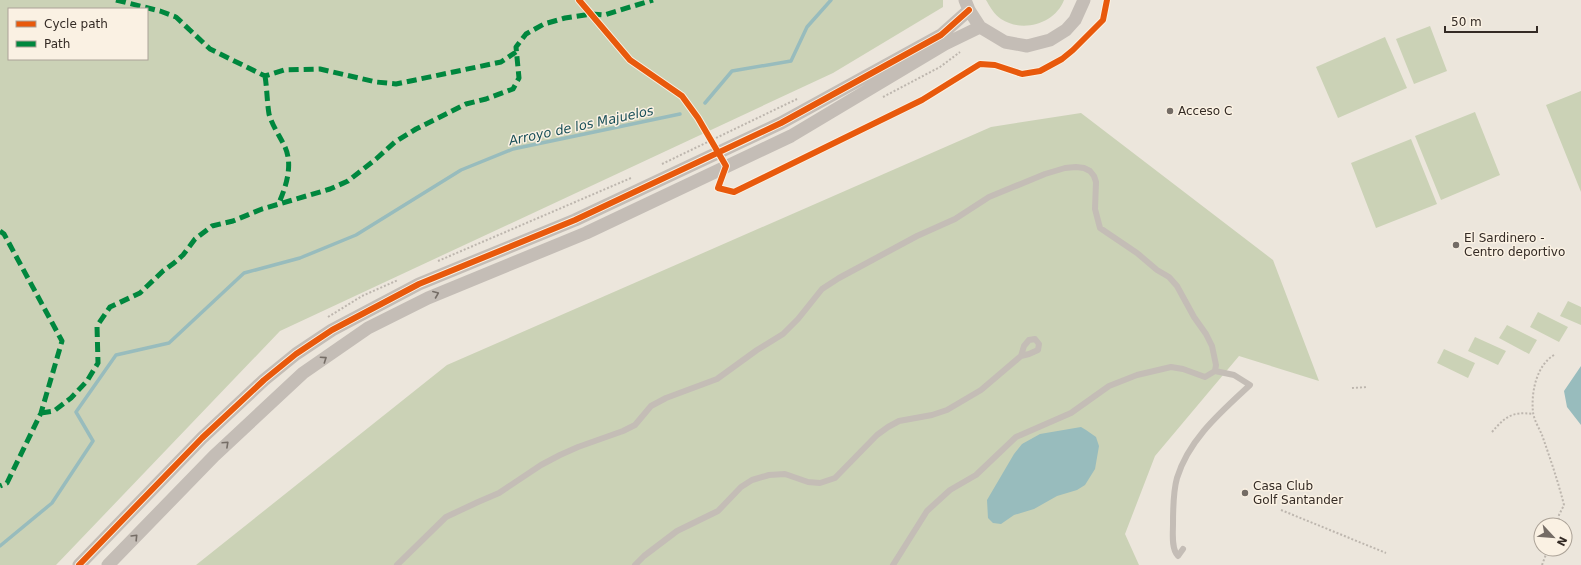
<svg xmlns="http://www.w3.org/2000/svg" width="1581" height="565" font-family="'DejaVu Sans',sans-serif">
<rect width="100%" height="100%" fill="#ece6dc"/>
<path fill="#cbd2b6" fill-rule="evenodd" d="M 0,0 L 943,0 L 943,7 L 833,73 L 280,331 L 56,565 L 0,565 ZM 9,9 L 147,9 L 147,59 L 9,59 Z
M 986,0 L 1064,0 C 1055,24 1022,33 1001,19 C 994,14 990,7 986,0 Z
M 1430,26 L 1447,71 L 1414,84 L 1396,39 Z
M 1385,37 L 1407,88 L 1338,118 L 1316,67 Z
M 1581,91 L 1581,192 L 1546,105 Z
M 1475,112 L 1500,175 L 1441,200 L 1415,136 Z
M 1081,113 L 1273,260 L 1319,381 L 1239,356 L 1155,456 L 1125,534 L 1139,565 L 196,565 L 447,365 L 991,127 Z
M 1411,139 L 1437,204 L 1376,228 L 1351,163 Z
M 1568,301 L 1581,307 L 1581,325 L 1560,316 Z
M 1538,312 L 1568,327 L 1559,342 L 1530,327 Z
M 1507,325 L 1537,340 L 1529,354 L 1499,338 Z
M 1475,337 L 1506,351 L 1498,365 L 1468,351 Z
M 1444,349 L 1475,363 L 1468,378 L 1437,363 Z"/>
<path fill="#98bcbd" d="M 1581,366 L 1581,425 L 1567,407 L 1564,391 Z
M 1081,427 L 1086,430 L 1096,437 L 1099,446 L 1095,469 L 1085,485 L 1077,490 L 1057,496 L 1034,509 L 1014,515 L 1001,524 L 993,523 L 988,518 L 987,500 L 1014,454 L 1022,444 L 1040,434 Z"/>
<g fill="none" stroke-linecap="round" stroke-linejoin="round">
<path stroke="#98bcbd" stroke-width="3.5" d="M 705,103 L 732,71 L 791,61 L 807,27 L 831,0
M 0,546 L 52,503 L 93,441 L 76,412 L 116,355 L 169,343 L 244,273 L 300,258 L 356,235 L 461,170 L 513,149 L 680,114"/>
<path stroke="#bdb6ae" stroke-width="2" stroke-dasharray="2 2" stroke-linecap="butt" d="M 1083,39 L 1103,20 L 1107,0
M 883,97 L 940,67 L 960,52
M 662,164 L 797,99
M 438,261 L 631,178
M 328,317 L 362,296 L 398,280
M 1554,355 C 1536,366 1531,393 1533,412 C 1534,420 1539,428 1542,435 C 1550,458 1558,481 1564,505 L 1559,515 L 1558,525
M 1352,388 L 1368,387
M 1492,432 C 1505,417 1512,411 1533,414
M 1281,510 L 1386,553
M 1542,565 L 1548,549"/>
<path stroke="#c4bdb6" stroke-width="6" d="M 397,565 L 446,517 L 478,502 L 499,493 L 541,465 L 560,455 L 578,447 L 623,431 L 635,425 L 651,406 L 666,398 L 717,379 L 757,350 L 783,334 L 798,319 L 822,289 L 839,278 L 917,236 L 955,219 L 989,197 L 1045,174 L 1065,168 L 1076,167 L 1084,168 L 1090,171 L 1094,176 L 1096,182 L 1095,209 L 1100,228 L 1137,253 L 1157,270 L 1169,277 L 1177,286 L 1194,317 L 1206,334 L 1212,346 L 1216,365 L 1215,371
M 635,565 L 644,556 L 677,531 L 718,511 L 741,487 L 752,480 L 769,475 L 785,474 L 808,482 L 820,483 L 835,478 L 877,435 L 888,427 L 899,421 L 932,415 L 947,410 L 981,390 L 1021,356 L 1029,354 L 1038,350 L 1039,344 L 1035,339 L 1029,340 L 1024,346 L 1021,356
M 893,565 L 927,511 L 950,490 L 976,475 L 1016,437 L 1071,413 L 1109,386 L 1137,375 L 1171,367 L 1183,369 L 1205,377 L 1215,371 L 1234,375 L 1250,385 C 1221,412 1189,439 1177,478 C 1173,492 1173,509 1173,524 C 1173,533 1171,549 1178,556 L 1183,549"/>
<path stroke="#c4bdb6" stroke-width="13" d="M 965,0 L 969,10 L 980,27 L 1005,42 L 1027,46 L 1050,40 L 1066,30 L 1075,20 L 1084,0
M 79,565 L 202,438 L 264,380 L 296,354 L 332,330 L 419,284 L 575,220 L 781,123 L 941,35 L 969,10
M 108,565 L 214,456 L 303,373 L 368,328 L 428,298 L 586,233 L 791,136 L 945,44 L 980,27"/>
<path stroke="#00873e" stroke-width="5" stroke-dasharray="10 5" stroke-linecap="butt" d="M 116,0 L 160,11 L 176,17 L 210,49 L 265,76 L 284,70 L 320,69 L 376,82 L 396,84 L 501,62 L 516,52
M 265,76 C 267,88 267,102 269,114 C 272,125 279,135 284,145 C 294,164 286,187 278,205
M 0,231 L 4,234 L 62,341 L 41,413 L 7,483 L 0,486
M 41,413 L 54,411 L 71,398 L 87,381 L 98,363 L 97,326 L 110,307 L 140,293 L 163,271 L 174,263 L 183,255 L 195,239 L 212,226 L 233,221 L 262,209 L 330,189 L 348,181 L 376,159 L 395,142 L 416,129 L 466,104 L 486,99 L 513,89 L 519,78 L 516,47 L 526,34 L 544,24 L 565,18 L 591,14 L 604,15 L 653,0"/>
<defs>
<path id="cycleway" d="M 579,0 L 630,60 L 682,96 L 698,118 L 726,166 L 718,188 L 734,192 L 922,100 L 980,64 L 995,65 L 1022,74 L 1040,71 L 1062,59 L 1073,50 L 1103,20 L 1107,0
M 79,565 L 202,438 L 264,380 L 296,354 L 332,330 L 419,284 L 575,220 L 781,123 L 941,35 L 969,10"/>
</defs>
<use href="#cycleway" stroke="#faf1e3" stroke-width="8"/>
<use href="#cycleway" stroke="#e8590c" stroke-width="6"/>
</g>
<defs><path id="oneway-chevron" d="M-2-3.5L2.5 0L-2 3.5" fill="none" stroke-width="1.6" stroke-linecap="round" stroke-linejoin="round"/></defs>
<g stroke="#756d66">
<use href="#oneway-chevron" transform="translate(436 294) rotate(-22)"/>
<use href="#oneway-chevron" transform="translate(324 359) rotate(-34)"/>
<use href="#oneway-chevron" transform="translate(226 444) rotate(-43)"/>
<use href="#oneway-chevron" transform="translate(135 537) rotate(-46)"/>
</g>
<g fill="#746c65" stroke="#faf1e3" stroke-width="1.5">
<circle cx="1170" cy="111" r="4"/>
<circle cx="1456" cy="245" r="4"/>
<circle cx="1245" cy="493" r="4"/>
</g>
<g text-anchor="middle" stroke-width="3" stroke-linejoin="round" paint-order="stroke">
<g font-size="12" fill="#342b25" stroke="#faf1e3" text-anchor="start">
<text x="1178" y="115">Acceso C</text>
<text x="1464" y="242">El Sardinero -<tspan x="1464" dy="14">Centro deportivo</tspan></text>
<text x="1253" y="490">Casa Club<tspan x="1253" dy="14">Golf Santander</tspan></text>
</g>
<g font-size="13" font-style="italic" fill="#194f58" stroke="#faf1e3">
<text transform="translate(581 125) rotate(-12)" y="5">Arroyo de los Majuelos</text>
</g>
</g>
<rect x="8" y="8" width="140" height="52" fill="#faf1e3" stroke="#aba297"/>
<rect x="16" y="21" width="20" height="6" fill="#e8590c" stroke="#aba297"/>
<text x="44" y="28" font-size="12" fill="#342b25">Cycle path</text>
<rect x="16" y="41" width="20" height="6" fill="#00873e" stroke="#aba297"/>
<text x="44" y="48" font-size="12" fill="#342b25">Path</text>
<g transform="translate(1553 537) rotate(116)"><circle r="19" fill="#faf1e3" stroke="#aba297"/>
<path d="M0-3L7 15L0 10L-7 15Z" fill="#746c65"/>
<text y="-6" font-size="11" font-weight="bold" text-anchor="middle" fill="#342b25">N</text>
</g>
<path d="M1445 26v6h92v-6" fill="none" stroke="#342b25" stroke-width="2"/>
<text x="1451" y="26" font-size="12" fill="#342b25" stroke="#faf1e3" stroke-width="3" paint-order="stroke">50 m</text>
</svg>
